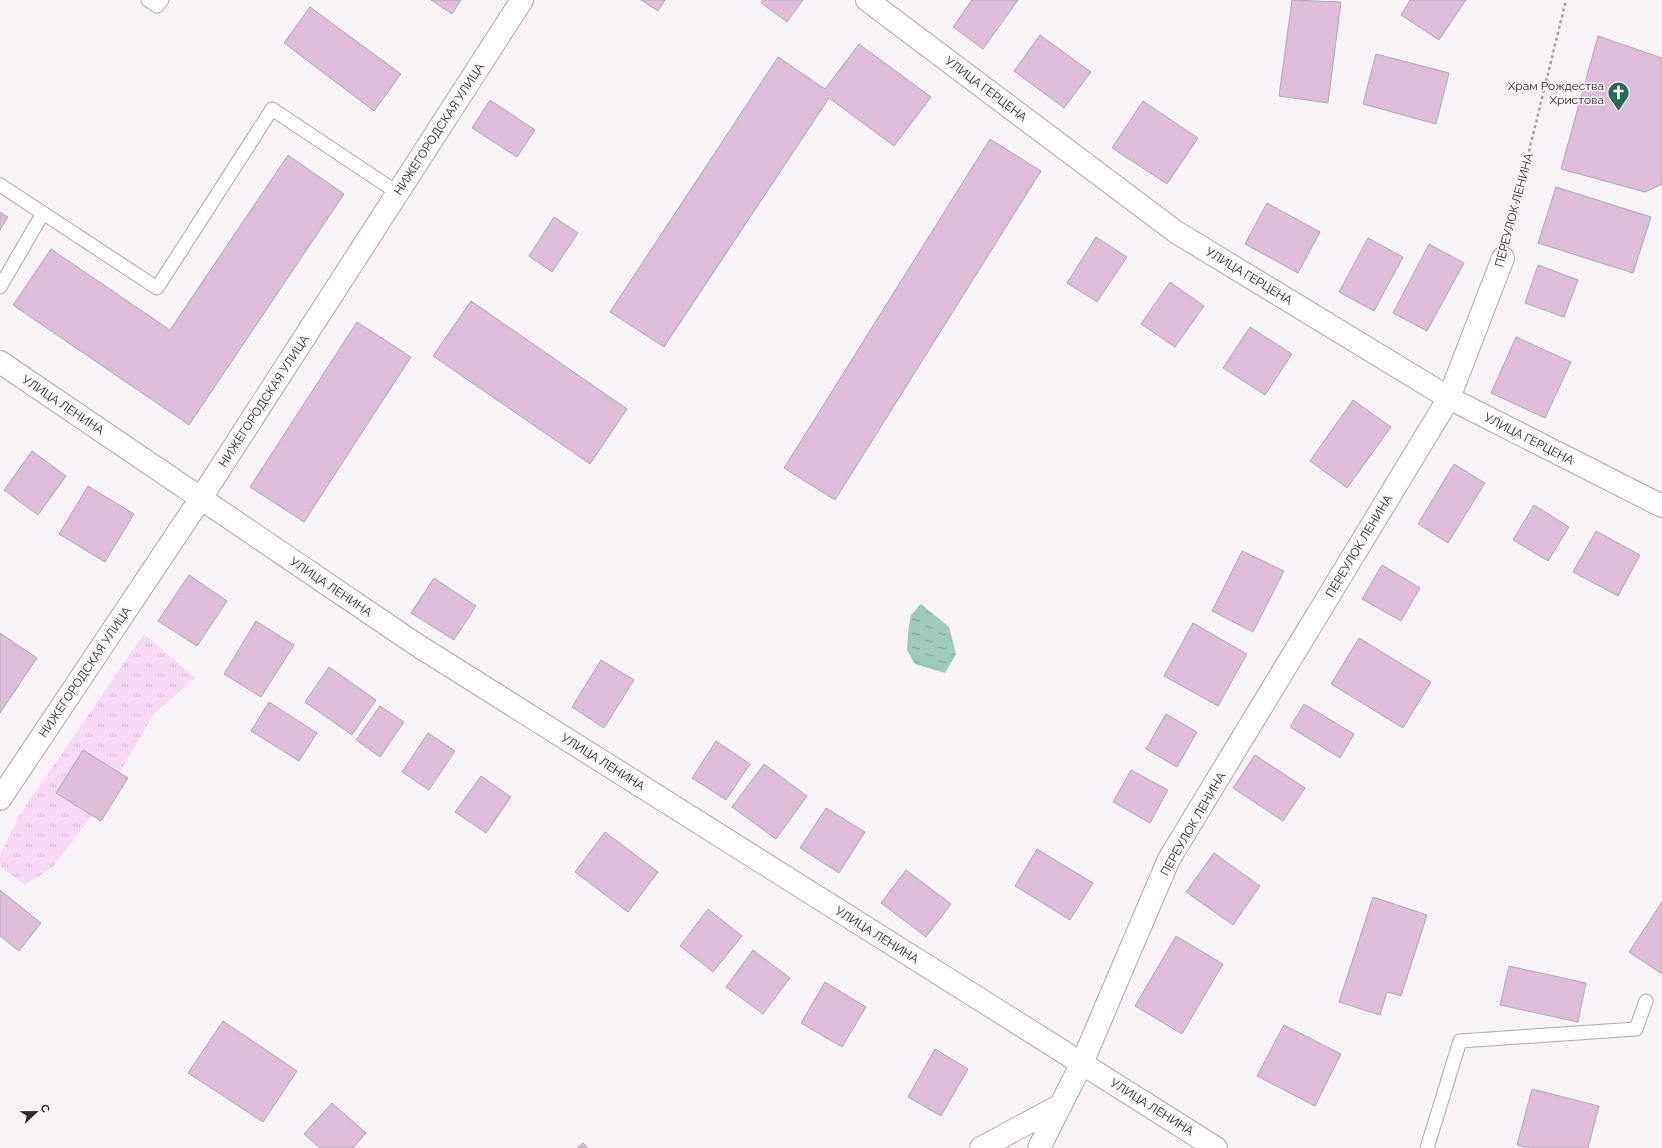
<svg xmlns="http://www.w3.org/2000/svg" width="1662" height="1148" font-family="Raleway,sans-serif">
<defs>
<pattern id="grass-tufts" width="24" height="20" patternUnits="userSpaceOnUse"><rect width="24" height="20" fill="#f9daf5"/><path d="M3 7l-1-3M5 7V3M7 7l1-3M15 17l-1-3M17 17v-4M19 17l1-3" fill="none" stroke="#d6bbd2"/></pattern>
<pattern id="water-ripples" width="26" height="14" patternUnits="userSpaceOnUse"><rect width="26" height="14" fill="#9dcaba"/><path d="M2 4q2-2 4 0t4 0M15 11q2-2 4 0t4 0" fill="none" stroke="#80a497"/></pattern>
</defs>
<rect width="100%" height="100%" fill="#f7f3f7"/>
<path fill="url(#grass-tufts)" d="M 144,634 L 195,678 L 154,714 L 102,802 L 53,867 L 25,885 L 0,866 L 0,856 L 19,816 Z"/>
<path fill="url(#water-ripples)" d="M 921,604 L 949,627 L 956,654 L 945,673 L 915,664 L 907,650 L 908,632 L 911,615 Z"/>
<path fill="#debdd9" stroke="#afabaf" d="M 431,0 L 461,0 L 452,14 Z
M 641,0 L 665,0 L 658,11 Z
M 763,0 L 803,0 L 787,22 L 761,3 Z
M 972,0 L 1018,0 L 983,49 L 953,27 Z
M 1292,0 L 1341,2 L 1328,103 L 1279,96 Z
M 1410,0 L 1466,0 L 1439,40 L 1401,15 Z
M 310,7 L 401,74 L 374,111 L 284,43 Z
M 1040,35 L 1091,72 L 1064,108 L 1014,71 Z
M 1598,36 L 1662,58 L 1662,184 L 1645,192 L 1561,169 Z
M 859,44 L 931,97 L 894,146 L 829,98 L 664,347 L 610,312 L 778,57 L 825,89 Z
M 1376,54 L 1449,73 L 1436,124 L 1363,104 Z
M 490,100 L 535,130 L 517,157 L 472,128 Z
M 1143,101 L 1198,138 L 1167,184 L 1112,148 Z
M 990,139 L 1041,171 L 835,500 L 784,468 Z
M 288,155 L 344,194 L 189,425 L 13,305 L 51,249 L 170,330 Z
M 1556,187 L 1651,217 L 1633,273 L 1538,243 Z
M 1267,203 L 1320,232 L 1298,273 L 1245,244 Z
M 0,212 L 8,217 L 0,230 Z
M 554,217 L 578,233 L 552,272 L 529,256 Z
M 1096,237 L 1127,257 L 1097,302 L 1067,283 Z
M 1368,238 L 1403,257 L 1374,311 L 1339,292 Z
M 1429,244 L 1464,263 L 1427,331 L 1393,313 Z
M 1538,265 L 1578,280 L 1564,317 L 1525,303 Z
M 1170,282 L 1204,306 L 1175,347 L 1141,324 Z
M 471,301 L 627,409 L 590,464 L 433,356 Z
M 357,322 L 411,357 L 304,522 L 250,487 Z
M 1250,327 L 1292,354 L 1265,395 L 1223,368 Z
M 1516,337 L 1571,362 L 1545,418 L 1491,393 Z
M 1353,400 L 1391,427 L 1347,488 L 1310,461 Z
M 32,451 L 66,476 L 38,515 L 4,490 Z
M 1454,464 L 1485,483 L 1448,543 L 1418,524 Z
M 88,486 L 134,514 L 105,562 L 59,534 Z
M 1534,505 L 1569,527 L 1548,561 L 1513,540 Z
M 1596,531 L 1640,555 L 1618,596 L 1573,572 Z
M 1242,551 L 1284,571 L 1253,632 L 1212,611 Z
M 1382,565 L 1420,588 L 1401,621 L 1362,599 Z
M 189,575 L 227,601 L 197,646 L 158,621 Z
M 434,578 L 476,606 L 454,640 L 411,613 Z
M 256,621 L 294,645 L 261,697 L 224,674 Z
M 1193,623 L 1247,654 L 1218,706 L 1164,676 Z
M 0,633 L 37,658 L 0,713 Z
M 1359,638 L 1431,682 L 1403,728 L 1331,684 Z
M 601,660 L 634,680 L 604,728 L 572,707 Z
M 329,667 L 376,700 L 352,735 L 305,702 Z
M 269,702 L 317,733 L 299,761 L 251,731 Z
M 1304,704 L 1354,734 L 1340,758 L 1290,727 Z
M 380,706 L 404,722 L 380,757 L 356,740 Z
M 1166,714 L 1197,732 L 1177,767 L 1146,749 Z
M 428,733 L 455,751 L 429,790 L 402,772 Z
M 716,741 L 750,764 L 726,800 L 692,778 Z
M 83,750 L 128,778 L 101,821 L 56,793 Z
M 1255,755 L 1305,788 L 1283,821 L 1233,788 Z
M 764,764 L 807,796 L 776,839 L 732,807 Z
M 1131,770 L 1168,790 L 1150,823 L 1113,802 Z
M 481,776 L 511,797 L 486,833 L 455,812 Z
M 826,808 L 865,832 L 839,873 L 800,848 Z
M 605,832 L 658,872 L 628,912 L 575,872 Z
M 1037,849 L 1093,883 L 1070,920 L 1015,886 Z
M 1214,853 L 1260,886 L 1233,925 L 1186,892 Z
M 906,870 L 951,904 L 926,937 L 881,903 Z
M 0,890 L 41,923 L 19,951 L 0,936 Z
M 1373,897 L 1427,915 L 1401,996 L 1387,992 L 1380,1015 L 1339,1002 Z
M 1662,902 L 1662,974 L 1629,952 Z
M 708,909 L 742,936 L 713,972 L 680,946 Z
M 1176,936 L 1223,964 L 1182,1034 L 1135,1006 Z
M 753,950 L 790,978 L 763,1014 L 726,987 Z
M 1509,966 L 1586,983 L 1578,1022 L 1500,1005 Z
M 825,982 L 866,1007 L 842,1047 L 801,1023 Z
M 223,1021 L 297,1071 L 263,1122 L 188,1073 Z
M 1284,1025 L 1341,1054 L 1315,1106 L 1257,1076 Z
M 935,1049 L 968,1069 L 941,1116 L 908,1097 Z
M 1532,1089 L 1599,1106 L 1588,1148 L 1530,1148 L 1517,1145 Z
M 332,1103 L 366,1133 L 353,1148 L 320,1148 L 304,1134 Z
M 583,1143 L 588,1148 L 577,1148 Z"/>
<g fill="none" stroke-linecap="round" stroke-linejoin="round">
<defs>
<path id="lane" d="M 148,0 L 157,6 L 162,0
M 0,185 L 43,213 L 0,287
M 43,213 L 157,288 L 272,109 L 398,193
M 1427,1148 L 1460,1041 L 1636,1029 L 1646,1001"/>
<path id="street" d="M 867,0 L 1176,232 L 1449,398 L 1662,506
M 0,799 L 201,498 L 522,0
M 981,1148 L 1061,1105
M 1039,1148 L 1082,1063 L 1169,859 L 1449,398 L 1503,258"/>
<path id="secondary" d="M 0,362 L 414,643 L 1216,1148"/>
</defs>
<use href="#lane" stroke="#aea9ad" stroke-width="15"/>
<use href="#street" stroke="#aea9ad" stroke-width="24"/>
<use href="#secondary" stroke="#aea9ad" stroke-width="24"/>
<path stroke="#a5a2a5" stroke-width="2.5" stroke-dasharray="3 3" stroke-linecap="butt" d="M 1509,233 L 1566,0"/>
<use href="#lane" stroke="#fff" stroke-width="13"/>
<use href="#street" stroke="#fff" stroke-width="22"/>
<use href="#secondary" stroke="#fff" stroke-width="22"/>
</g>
<defs>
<symbol id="church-pin" viewBox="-11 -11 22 30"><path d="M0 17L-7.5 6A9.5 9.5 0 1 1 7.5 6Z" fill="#2b6a58" stroke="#f7f3f7"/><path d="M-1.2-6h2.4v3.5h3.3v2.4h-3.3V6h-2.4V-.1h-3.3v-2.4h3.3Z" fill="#fff"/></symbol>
</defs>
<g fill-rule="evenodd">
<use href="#church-pin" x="1606" y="80" width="25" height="34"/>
</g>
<g text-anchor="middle" stroke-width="3" stroke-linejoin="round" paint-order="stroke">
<g font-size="12" fill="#2d2b2c" stroke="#f7f3f7" text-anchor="end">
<text x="1604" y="90">Храм Рождества<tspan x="1604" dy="14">Христова</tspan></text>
</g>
<g font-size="12" fill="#2d2b2c" stroke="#f7f3f7">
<text transform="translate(986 89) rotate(37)" y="4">УЛИЦА ГЕРЦЕНА</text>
<text transform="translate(439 129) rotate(-57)" y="4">НИЖЕГОРОДСКАЯ УЛИЦА</text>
<text transform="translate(1514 210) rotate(-75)" y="4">ПЕРЕУЛОК ЛЕНИНА</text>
<text transform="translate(1249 276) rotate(31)" y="4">УЛИЦА ГЕРЦЕНА</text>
<text transform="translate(264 401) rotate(-57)" y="4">НИЖЕГОРОДСКАЯ УЛИЦА</text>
<text transform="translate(63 405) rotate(34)" y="4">УЛИЦА ЛЕНИНА</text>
<text transform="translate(1529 439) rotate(27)" y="4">УЛИЦА ГЕРЦЕНА</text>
<text transform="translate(1359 546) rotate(-59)" y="4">ПЕРЕУЛОК ЛЕНИНА</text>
<text transform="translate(331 587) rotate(34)" y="4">УЛИЦА ЛЕНИНА</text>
<text transform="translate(85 672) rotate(-56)" y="4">НИЖЕГОРОДСКАЯ УЛИЦА</text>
<text transform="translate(603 762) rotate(32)" y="4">УЛИЦА ЛЕНИНА</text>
<text transform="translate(1193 824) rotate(-60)" y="4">ПЕРЕУЛОК ЛЕНИНА</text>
<text transform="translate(877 935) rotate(32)" y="4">УЛИЦА ЛЕНИНА</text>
<text transform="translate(1152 1107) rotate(32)" y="4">УЛИЦА ЛЕНИНА</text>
</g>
</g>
<g transform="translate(36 1112) rotate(68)" stroke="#f7f3f7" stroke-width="3" paint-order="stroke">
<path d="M0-3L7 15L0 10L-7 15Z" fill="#2d2b2c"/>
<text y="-6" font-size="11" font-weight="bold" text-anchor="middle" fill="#2d2b2c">С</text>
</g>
</svg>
